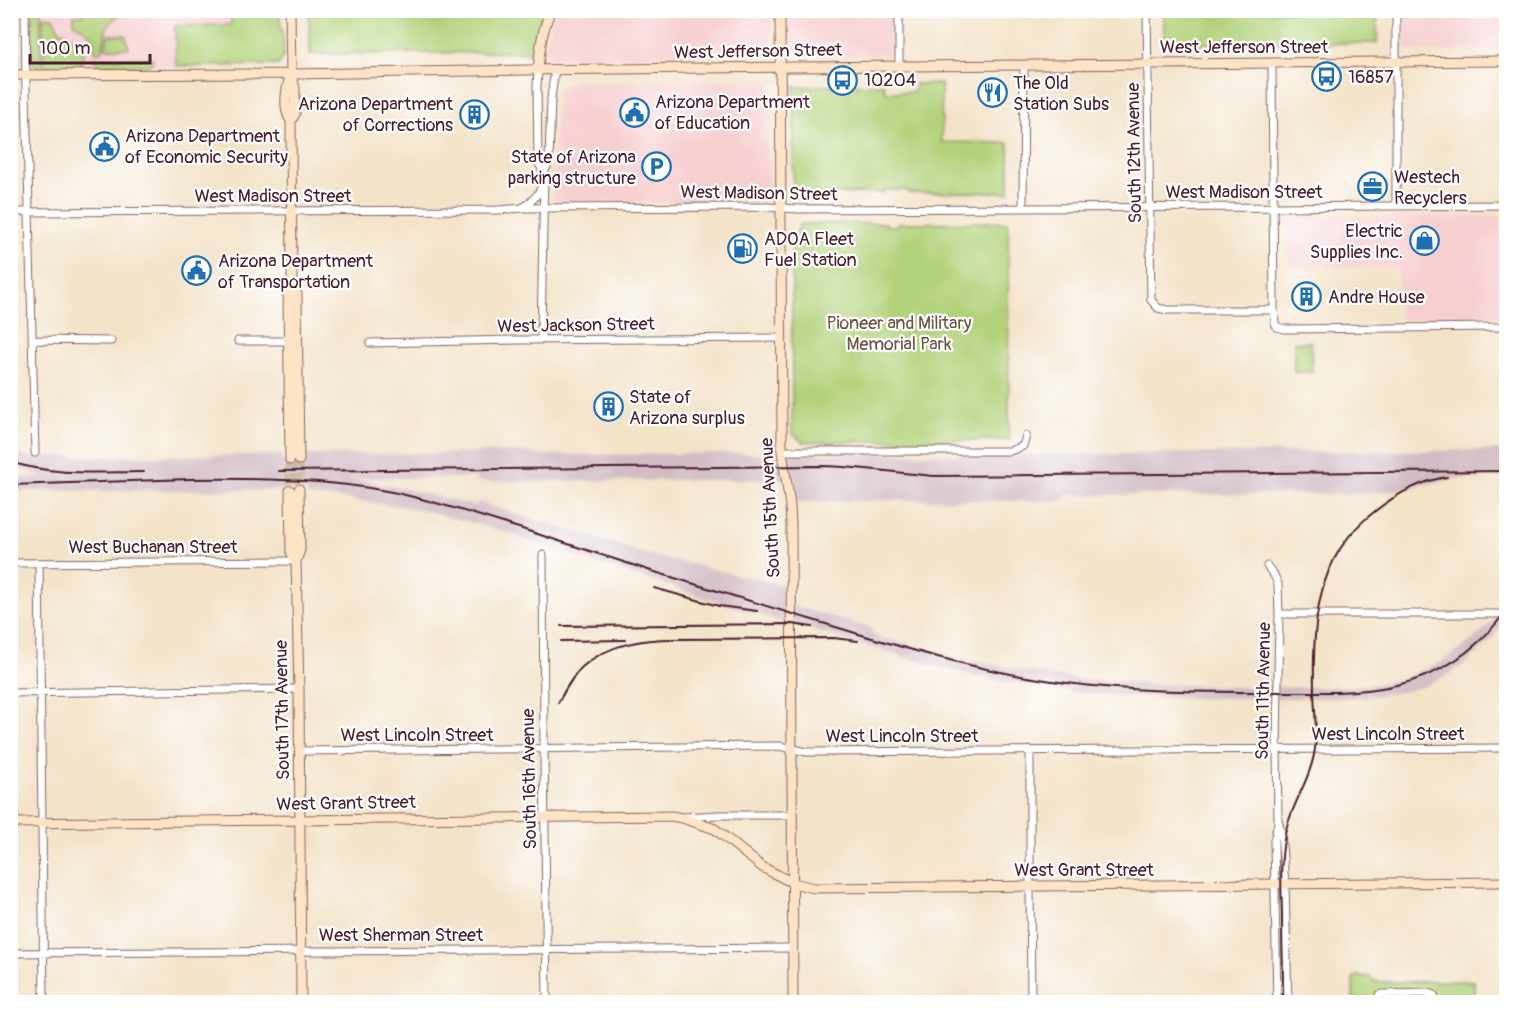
<svg xmlns="http://www.w3.org/2000/svg" width="1517" height="1013" font-family="Pangolin,sans-serif">
<rect width="100%" height="100%" fill="#fff"/>
<filter id="ink" filterUnits="userSpaceOnUse"><feTurbulence type="fractalNoise" baseFrequency=".0167" numOctaves="2"/><feDisplacementMap in="SourceGraphic" scale="12" xChannelSelector="R" yChannelSelector="G"/><feConvolveMatrix kernelMatrix="1 2 1 2 8 2 1 2 1" color-interpolation-filters="sRGB"/></filter>
<filter id="wash" filterUnits="userSpaceOnUse"><feTurbulence type="fractalNoise" baseFrequency=".008" numOctaves="4" result="noise"/><feDisplacementMap in="SourceGraphic" scale="24" xChannelSelector="R" yChannelSelector="G"/><feGaussianBlur stdDeviation="1.35" result="paint"/><feColorMatrix in="noise" values="0 0 0 0 0 0 0 0 0 0 0 0 0 0 0 0 0 1.4 0 .05"/><feComposite in="paint" operator="in"/></filter>
<g filter="url(#wash)">
<rect width="100%" height="100%" fill="#f3e3c9"/>
<path fill="#f7cfd0" d="M 32,11 L 279,11 L 283,28 L 282,61 L 278,65 L 35,66 L 32,62 Z
M 557,11 L 771,11 L 771,48 L 769,52 L 763,55 L 554,58 L 546,55 L 544,50 L 552,21 Z
M 787,11 L 892,11 L 892,51 L 887,55 L 795,55 L 790,54 L 788,50 Z
M 1405,11 L 1506,11 L 1506,50 L 1409,51 L 1405,47 Z
M 762,79 L 770,83 L 771,88 L 767,126 L 767,165 L 772,195 L 768,200 L 765,201 L 558,202 L 555,201 L 553,197 L 556,98 L 559,88 L 563,84 L 573,81 Z
M 1506,216 L 1506,317 L 1399,320 L 1398,268 L 1288,267 L 1288,217 Z"/>
<path fill="#d2bdc5" d="M 1506,450 L 1506,477 L 1453,479 L 1397,490 L 1356,494 L 1065,495 L 1066,501 L 888,500 L 796,502 L 795,479 L 477,482 L 477,478 L 347,478 L 406,489 L 476,506 L 478,502 L 654,556 L 782,585 L 783,603 L 872,628 L 871,634 L 880,637 L 964,659 L 1037,673 L 1077,679 L 1152,684 L 1245,687 L 1329,687 L 1381,684 L 1399,680 L 1440,663 L 1473,640 L 1487,627 L 1506,603 L 1506,621 L 1489,642 L 1476,654 L 1464,665 L 1445,676 L 1425,686 L 1407,691 L 1368,697 L 1336,698 L 1197,698 L 1119,696 L 1080,693 L 978,677 L 930,664 L 750,612 L 561,552 L 510,534 L 468,522 L 417,509 L 338,498 L 307,496 L 307,490 L 11,491 L 11,477 L 42,476 L 11,467 L 11,451 L 29,457 L 282,455 L 282,462 L 306,461 L 305,455 L 530,452 L 539,455 L 764,453 L 1011,455 Z"/>
<path fill="#b2d27a" stroke="#7e7852" stroke-width="1.5" d="M 10,11 L 19,11 L 19,62 L 18,64 L 14,67 L 11,65 Z
M 32,11 L 41,11 L 41,64 L 39,67 L 34,65 L 32,62 Z
M 83,11 L 122,11 L 107,26 L 102,52 L 95,52 C 94,34 88,31 74,23 L 74,15 L 83,15 Z
M 231,11 L 279,11 C 280,24 290,55 278,65 L 176,66 L 175,26 L 231,25 Z
M 309,11 L 309,10 L 546,11 L 540,21 L 533,52 L 310,54 Z
M 1164,11 L 1377,11 L 1377,43 L 1164,44 Z
M 43,17 L 53,17 C 55,22 56,26 60,30 C 75,43 92,41 80,66 L 44,67 Z
M 108,35 L 125,35 L 129,48 L 105,48 Z
M 93,58 L 153,58 L 152,63 L 147,66 L 98,66 Z
M 884,84 L 885,92 L 914,92 L 915,84 L 941,84 L 942,142 L 1009,143 L 1009,192 L 908,193 L 908,190 L 884,190 L 884,193 L 793,194 L 794,87 Z
M 1008,222 L 1009,440 L 803,442 L 792,433 L 792,245 L 800,224 L 886,223 L 886,226 L 897,226 L 897,223 Z
M 1294,342 L 1311,342 L 1312,372 L 1294,372 Z
M 1356,976 L 1370,977 L 1376,982 L 1383,982 L 1474,981 L 1474,1002 L 1353,1002 L 1353,980 Z"/>
</g>
<g filter="url(#ink)">
<g fill="none" stroke-linecap="round" stroke-linejoin="round">
<path stroke="#d1bca9" stroke-width="9" stroke-dasharray="9 4.5" stroke-linecap="butt" d="M 290,460 L 290,490
M 299,460 L 299,489"/>
<defs>
<path id="street" d="M 25,10 L 26,90 L 35,453
M 899,10 L 899,66
M 1147,10 L 1151,300 L 1158,308 L 1167,310 L 1274,310
M 1396,10 L 1396,206
M 1272,64 L 1274,310 L 1275,323 L 1277,327 L 1285,329 L 1506,327
M 538,70 L 537,86 L 538,162 L 544,173 L 541,339
M 543,175 L 549,162 L 551,98 L 555,69
M 1023,207 L 1024,66
M 522,208 C 531,202 537,197 542,186
M 10,212 L 498,210 L 522,208 L 767,207 L 798,209 L 1274,207 L 1506,205
M 33,340 L 111,341
M 238,341 L 292,341
M 370,343 L 518,340 L 781,338
M 782,451 L 1010,451 L 1023,446 L 1026,436
M 543,555 L 544,749 L 547,1002
M 10,563 L 296,561
M 39,563 L 44,1002
M 1267,566 L 1274,575 L 1278,584 L 1279,614 L 1277,749 L 1278,820 L 1281,832 L 1285,885 L 1288,1002
M 1279,614 L 1506,614
M 10,693 L 299,689
M 1030,750 L 1030,886 L 1031,1002
M 299,751 L 779,746 L 807,752 L 1506,748
M 684,817 L 718,815 L 792,815
M 10,953 L 792,948
M 1277,1002 L 1274,840 L 1278,823
M 1377,1002 L 1379,995 L 1383,994 L 1429,993 L 1434,995 L 1436,1002"/>
<path id="secondary" d="M 780,10 L 782,451 L 790,506 L 791,525 L 793,1002
M 538,70 C 540,48 542,30 551,10
M 291,74 C 286,89 282,108 291,121
M 10,75 L 291,74 L 526,70 L 793,67 L 1506,61
M 292,284 L 297,294 L 299,460
M 290,460 L 288,294 L 292,284 L 291,121 L 295,114 L 295,88 L 291,74 L 290,10
M 299,489 L 300,550 L 296,561 L 299,689 L 301,1002
M 290,490 L 291,552 L 296,561
M 10,823 L 671,816 L 682,818 L 715,829 L 762,867 L 793,883 L 814,888 L 1506,882"/>
</defs>
<use href="#street" stroke="#856462" stroke-width="9"/>
<use href="#secondary" stroke="#856462" stroke-width="11"/>
<use href="#street" stroke="#fff" stroke-width="7"/>
<use href="#secondary" stroke="#fee4c6" stroke-width="9"/>
<path stroke="#4a1f2b" stroke-width="2" d="M 10,462 C 54,476 99,472 144,472
M 279,471 L 822,466 C 860,467 897,473 934,476 L 1506,471
M 10,485 C 70,483 130,481 190,479 C 258,478 325,479 392,492 C 435,501 477,515 519,528 C 561,542 603,555 645,569 C 710,589 774,608 839,628 C 901,647 963,666 1027,677 C 1105,691 1182,692 1260,692 C 1339,691 1412,701 1475,645 C 1487,635 1497,623 1506,611
M 654,588 L 719,606 L 757,611
M 561,626 L 792,624 L 812,627
M 561,641 L 625,640
M 558,703 C 565,690 572,677 582,667 C 608,644 642,639 675,639 L 834,638 L 858,641
M 1283,1002 C 1283,972 1282,942 1282,912 C 1281,886 1280,859 1285,834 C 1291,805 1311,779 1315,749 C 1317,731 1315,712 1314,694 C 1313,625 1314,558 1374,512 C 1395,495 1419,481 1447,477"/>
</g>
</g>
<defs>
<symbol id="bus-ring" viewBox="-11 -11 22 22"><circle r="9.5" fill="#fff" stroke="#1f6fb2" stroke-width="1.5"/><path d="M-5-6H5V4H4V6H2V4H-2V6H-4V4H-5ZM-3.5-4V0h7V-4ZM-3.5 1.2v1.5H-2V1.2ZM2 1.2v1.5H3.5V1.2Z" fill="#1f6fb2"/></symbol>
<symbol id="restaurant-ring" viewBox="-11 -11 22 22"><circle r="9.5" fill="#fff" stroke="#1f6fb2" stroke-width="1.5"/><path d="M-5-6h1v4h1v-4h1v4h1v-4h1v5L-1.5 .5V6h-2V.5L-5-1ZM5-6V6H3V1.5H1.5Q1.5-4 5-6Z" fill="#1f6fb2"/></symbol>
<symbol id="civic-ring" viewBox="-11 -11 22 22"><circle r="9.5" fill="#fff" stroke="#1f6fb2" stroke-width="1.5"/><path d="M-.6-6.5H3V-4.5H.6V-3L4-1V1h2V6H-6V1h2V-1L-.6-3ZM-1.2 2.5V6h2.4V2.5Z" fill="#1f6fb2"/></symbol>
<symbol id="building-ring" viewBox="-11 -11 22 22"><circle r="9.5" fill="#fff" stroke="#1f6fb2" stroke-width="1.5"/><path d="M-4-6H4V6H1V3H-1V6H-4ZM-2.5-4.3h1.7v1.8h-1.7ZM.8-4.3h1.7v1.8H.8ZM-2.5-1h1.7V.8h-1.7ZM.8-1h1.7V.8H.8Z" fill="#1f6fb2"/></symbol>
<symbol id="parking-ring" viewBox="-11 -11 22 22"><circle r="9.5" fill="#fff" stroke="#1f6fb2" stroke-width="1.5"/><path d="M-3.5-5.5H1a3.5 3.5 0 0 1 0 7H-1V5.5H-3.5ZM-1-3.4V-.6H.8a1.4 1.4 0 0 0 0-2.8Z" fill="#1f6fb2"/></symbol>
<symbol id="office-ring" viewBox="-11 -11 22 22"><circle r="9.5" fill="#fff" stroke="#1f6fb2" stroke-width="1.5"/><path d="M-6-3h4V-5.5h4V-3h4V5H-6ZM-1-4.5V-3h2v-1.5ZM-6 0V1H6V0Z" fill="#1f6fb2"/></symbol>
<symbol id="shop-ring" viewBox="-11 -11 22 22"><circle r="9.5" fill="#fff" stroke="#1f6fb2" stroke-width="1.5"/><path d="M-5-2.5h2.3a2.7 3.5 0 0 1 5.4 0H5L5.5 6h-11ZM-1.5-2.5h3a1.5 2.3 0 0 0-3 0Z" fill="#1f6fb2"/></symbol>
<symbol id="fuel-ring" viewBox="-11 -11 22 22"><circle r="9.5" fill="#fff" stroke="#1f6fb2" stroke-width="1.5"/><path d="M-5.5-6h7V0h2V4h1.3V-2.5L3-4.5l.8-.8L6-3V5H2.5V1h-1V6h-7ZM-4.2-4.7v3.2H.2V-4.7Z" fill="#1f6fb2"/></symbol>
</defs>
<g fill-rule="evenodd">
<use href="#bus-ring" x="1310" y="60" width="33" height="33"/>
<use href="#bus-ring" x="826" y="64" width="33" height="33"/>
<use href="#restaurant-ring" x="976" y="76" width="33" height="33"/>
<use href="#civic-ring" x="618" y="96" width="33" height="33"/>
<use href="#building-ring" x="458" y="98" width="33" height="33"/>
<use href="#civic-ring" x="88" y="130" width="33" height="33"/>
<use href="#parking-ring" x="640" y="150" width="33" height="33"/>
<use href="#office-ring" x="1356" y="170" width="33" height="33"/>
<use href="#shop-ring" x="1408" y="224" width="33" height="33"/>
<use href="#fuel-ring" x="726" y="232" width="33" height="33"/>
<use href="#civic-ring" x="180" y="254" width="33" height="33"/>
<use href="#building-ring" x="1290" y="280" width="33" height="33"/>
<use href="#building-ring" x="592" y="390" width="33" height="33"/>
</g>
<g text-anchor="middle" stroke-width="4.5" stroke-linejoin="round" paint-order="stroke">
<g font-size="18" fill="#4a1f2b" stroke="#fff">
<text x="1244" y="53">West Jefferson Street</text>
<text transform="translate(758 51) rotate(-1)" y="6">West Jefferson Street</text>
<text transform="translate(1134 153) rotate(-91)" y="6">South 12th Avenue</text>
<text x="1244" y="198">West Madison Street</text>
<text transform="translate(759 193) rotate(1)" y="6">West Madison Street</text>
<text x="273" y="202">West Madison Street</text>
<text transform="translate(576 325) rotate(-1)" y="6">West Jackson Street</text>
<text transform="translate(770 508) rotate(-93)" y="6">South 15th Avenue</text>
<text x="153" y="553">West Buchanan Street</text>
<text transform="translate(1263 691) rotate(-89)" y="6">South 11th Avenue</text>
<text transform="translate(282 710) rotate(-91)" y="6">South 17th Avenue</text>
<text x="1388" y="740">West Lincoln Street</text>
<text x="417" y="741">West Lincoln Street</text>
<text x="902" y="742">West Lincoln Street</text>
<text transform="translate(529 779) rotate(-91)" y="6">South 16th Avenue</text>
<text transform="translate(346 803) rotate(-1)" y="6">West Grant Street</text>
<text x="1084" y="876">West Grant Street</text>
<text x="401" y="941">West Sherman Street</text>
</g>
<g font-size="18" fill="#4a1f2b" stroke="#fff" text-anchor="start">
<text x="1348" y="83">16857</text>
<text x="864" y="86">10204</text>
<text x="1013" y="89">The Old<tspan x="1013" dy="21">Station Subs</tspan></text>
<text x="655" y="108">Arizona Department<tspan x="655" dy="21">of Education</tspan></text>
<text x="453" y="110" text-anchor="end">Arizona Department<tspan x="453" dy="21">of Corrections</tspan></text>
<text x="125" y="142">Arizona Department<tspan x="125" dy="21">of Economic Security</tspan></text>
<text x="636" y="163" text-anchor="end">State of Arizona<tspan x="636" dy="21">parking structure</tspan></text>
<text x="1394" y="183">Westech<tspan x="1394" dy="21">Recyclers</tspan></text>
<text x="1403" y="237" text-anchor="end">Electric<tspan x="1403" dy="21">Supplies Inc.</tspan></text>
<text x="764" y="245">ADOA Fleet<tspan x="764" dy="21">Fuel Station</tspan></text>
<text x="218" y="267">Arizona Department<tspan x="218" dy="21">of Transportation</tspan></text>
<text x="1328" y="303">Andre House</text>
<text x="629" y="403">State of<tspan x="629" dy="21">Arizona surplus</tspan></text>
</g>
<g font-size="18" fill="#695543" stroke="#fff">
<text x="899" y="329">Pioneer and Military<tspan x="899" dy="21">Memorial Park</tspan></text>
</g>
</g>
<rect width="1517" height="1013" fill="none" stroke="#fff" stroke-width="36"/>
<path d="M30 54v9h120v-9" fill="none" stroke="#4a1f2b" stroke-width="3"/>
<text x="39" y="54" font-size="18" fill="#4a1f2b" stroke="#ffffff" stroke-width="4.5" paint-order="stroke">100 m</text>
</svg>
